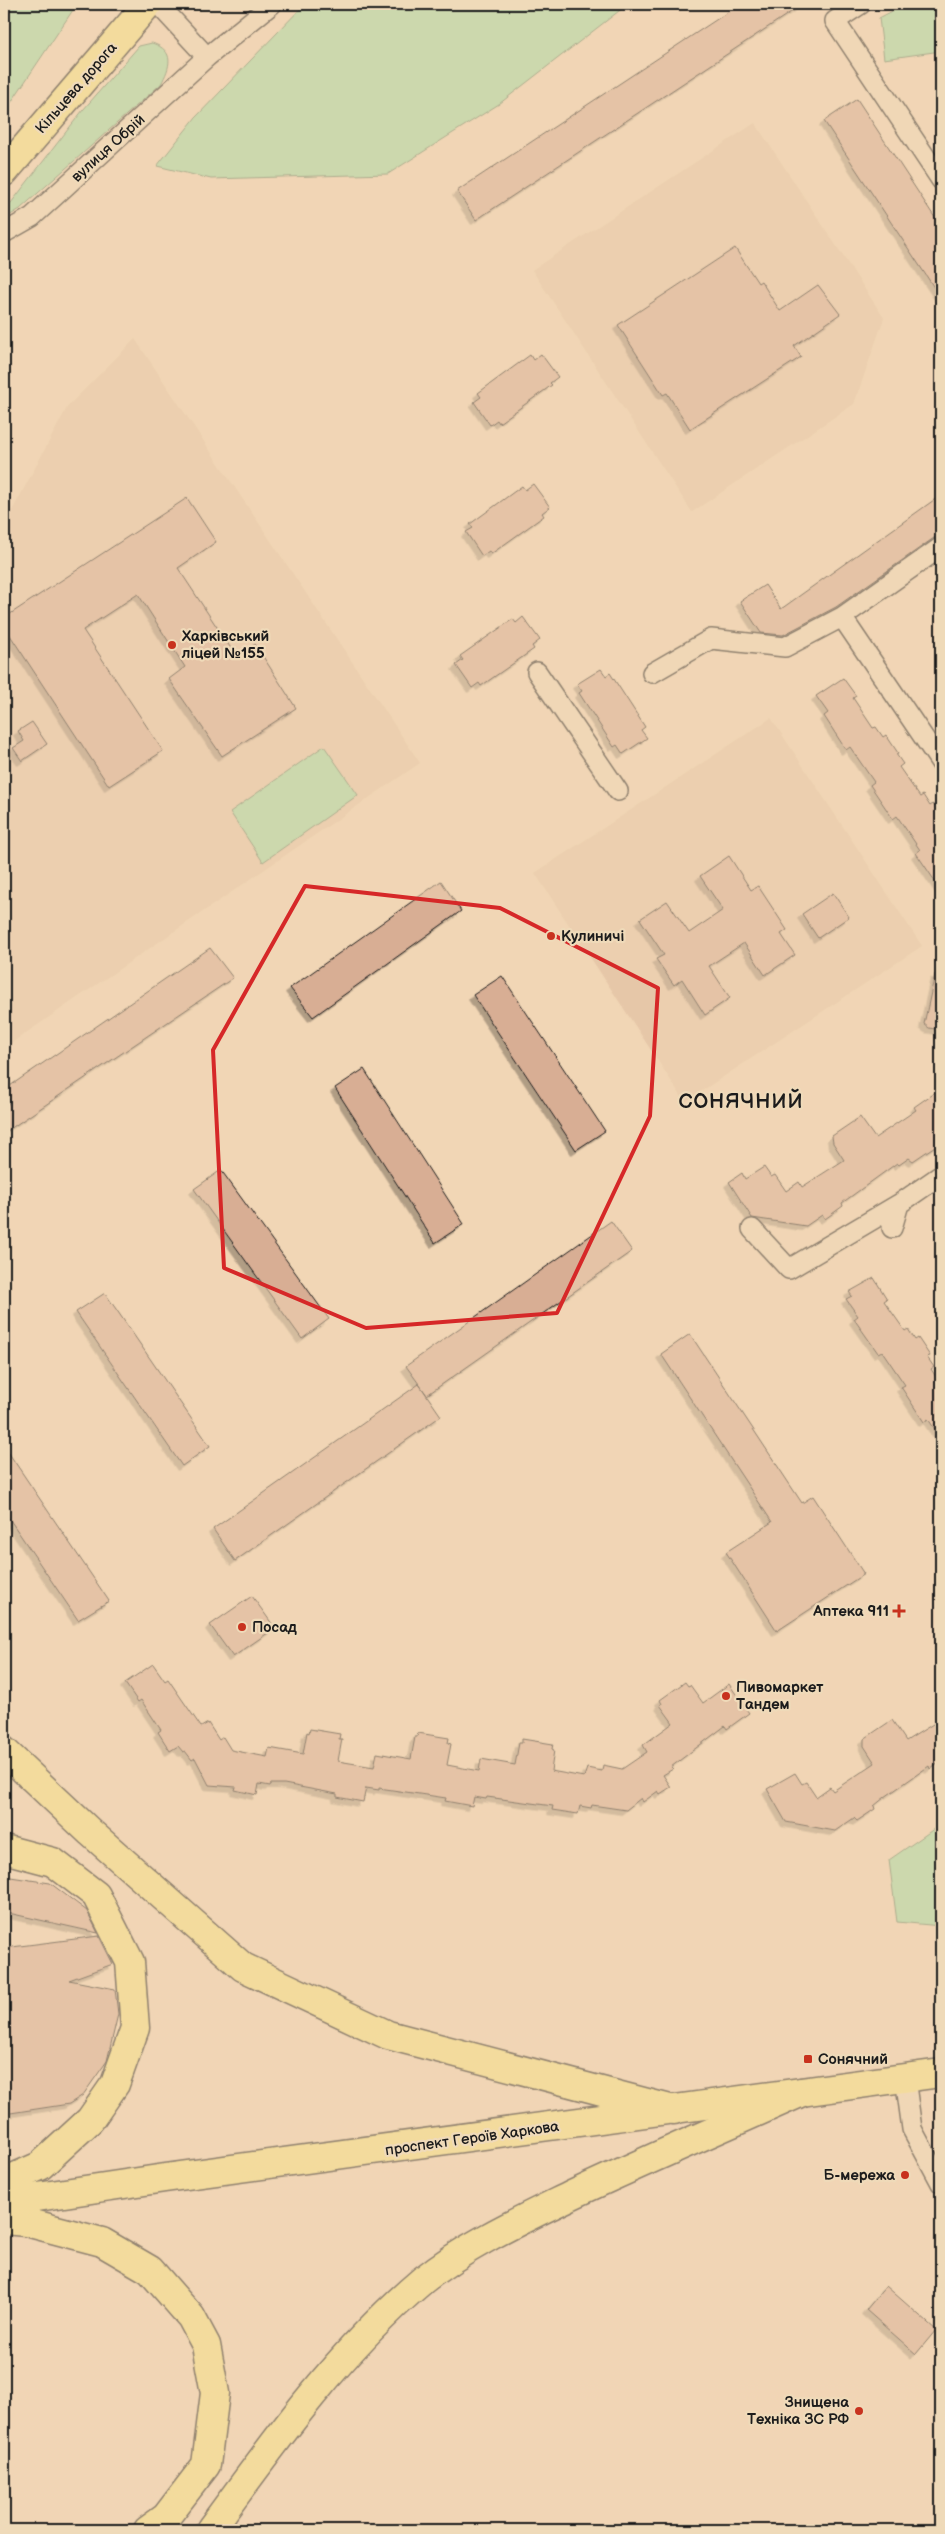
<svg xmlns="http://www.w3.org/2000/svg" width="945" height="2534" font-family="'Balsamiq Sans',sans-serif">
<defs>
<filter id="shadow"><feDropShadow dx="-4.5" dy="4.5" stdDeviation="0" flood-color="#0004"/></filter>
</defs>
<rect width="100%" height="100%" fill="#f1d6b5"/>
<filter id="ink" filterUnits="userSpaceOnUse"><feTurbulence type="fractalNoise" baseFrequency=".02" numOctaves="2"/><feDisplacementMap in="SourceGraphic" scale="10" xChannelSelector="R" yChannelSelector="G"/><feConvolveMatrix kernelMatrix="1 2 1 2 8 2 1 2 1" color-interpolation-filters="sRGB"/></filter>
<g filter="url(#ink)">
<path fill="#e6c7a8" d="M 755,123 L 884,318 L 854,404 L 692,512 L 532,270 Z
M 135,339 L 420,763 L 4,1048 L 4,526 L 68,406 Z
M 771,718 L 922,946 L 685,1102 L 535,873 Z"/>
<path fill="#9fdca4" stroke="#5e7c60" d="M 4,4 L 77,4 L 4,113 Z
M 305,4 L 628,4 L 499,104 L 388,174 L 211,179 L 157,166 L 196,117 Z
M 906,4 L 941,4 L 941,51 L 884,59 L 879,18 Z
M 152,43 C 176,51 170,67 161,84 L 20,209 L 4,219 L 4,212 L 83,110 L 139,46 Z
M 324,746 L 358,795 L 263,862 L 230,812 Z
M 941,1824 L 941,1926 L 897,1922 L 889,1860 Z"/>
<path fill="#d8ae94" stroke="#1c1c1c" filter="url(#shadow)" d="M 740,4 L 803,4 L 476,220 L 457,191 Z
M 857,99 L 941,227 L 941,298 L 824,121 Z
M 735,248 L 758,283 L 761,281 L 780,311 L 818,285 L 840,314 L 794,346 L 801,357 L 690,429 L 667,393 L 663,395 L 618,325 Z
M 541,354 L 558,377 L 550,383 L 552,385 L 499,423 L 497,420 L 490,425 L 474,402 L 481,397 L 478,393 L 530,355 L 533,360 Z
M 533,484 L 550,507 L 542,513 L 544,516 L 491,554 L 489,551 L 482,556 L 466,532 L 473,528 L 470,524 L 522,486 L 525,490 Z
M 941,495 L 941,533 L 836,607 L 783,635 L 761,633 L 740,601 L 765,585 L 781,609 Z
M 187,498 L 216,542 L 178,568 L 236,656 L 255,644 L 296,708 L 222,756 L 169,679 L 185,667 L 138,594 L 83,630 L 163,751 L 109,786 L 4,626 L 4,618 Z
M 523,617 L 540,640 L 532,646 L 534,649 L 481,686 L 479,683 L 472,688 L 456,665 L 463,660 L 460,656 L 513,619 L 516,623 Z
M 601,669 L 606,676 L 610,673 L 645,727 L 641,730 L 647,738 L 623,754 L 617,745 L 614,747 L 579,693 L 582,691 L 577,684 Z
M 843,678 L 856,696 L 853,698 L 873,728 L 876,727 L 883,737 L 886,735 L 898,753 L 896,754 L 903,764 L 899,767 L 920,797 L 923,795 L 930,806 L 933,804 L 941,816 L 941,890 L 916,853 L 920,850 L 897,816 L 893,819 L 870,785 L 874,782 L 850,747 L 846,750 L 824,716 L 828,713 L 816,696 Z
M 32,722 L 47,744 L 22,761 L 13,748 L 24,741 L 18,731 Z
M 729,856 L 751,890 L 758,886 L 787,930 L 781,934 L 795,955 L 765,975 L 744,943 L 709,966 L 730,998 L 705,1015 L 682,979 L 674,985 L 656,959 L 664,955 L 640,919 L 667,901 L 689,933 L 723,910 L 700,876 Z
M 441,881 L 461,911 L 313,1017 L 290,988 Z
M 833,893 L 849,917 L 818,938 L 802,914 Z
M 210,948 L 233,978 L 4,1133 L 4,1110 L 10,1101 L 4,1090 Z
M 935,974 L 941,975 L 941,1030 L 929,1028 L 924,1024 Z
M 502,976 L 605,1131 L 576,1150 L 473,995 Z
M 364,1069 L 464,1224 L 435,1243 L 335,1088 Z
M 941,1088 L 941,1142 L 913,1161 L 909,1158 L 899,1165 L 897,1163 L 842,1203 L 843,1206 L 825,1219 L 822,1215 L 806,1226 L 752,1218 L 729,1182 L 742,1173 L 745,1179 L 764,1167 L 771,1177 L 775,1175 L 786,1191 L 799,1182 L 802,1187 L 844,1160 L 833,1143 L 832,1136 L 860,1117 L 875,1138 L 916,1110 L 914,1107 Z
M 221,1170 L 329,1319 L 302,1339 L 194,1189 Z
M 611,1221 L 632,1251 L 427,1395 L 406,1366 Z
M 874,1278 L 887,1299 L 884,1301 L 905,1331 L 908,1329 L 915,1340 L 918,1338 L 930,1356 L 927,1357 L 934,1367 L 931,1369 L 941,1385 L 941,1438 L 928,1419 L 924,1422 L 901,1387 L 905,1385 L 882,1351 L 878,1353 L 854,1319 L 858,1316 L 846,1299 L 852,1296 L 849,1292 Z
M 105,1293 L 210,1446 L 182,1466 L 76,1312 Z
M 690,1334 L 802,1503 L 813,1496 L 864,1574 L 777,1631 L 726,1552 L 772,1522 L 661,1354 Z
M 419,1384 L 441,1416 L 235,1561 L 213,1529 Z
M 4,1446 L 109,1601 L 78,1620 L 4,1511 Z
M 252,1596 L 275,1628 L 233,1657 L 210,1625 Z
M 153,1664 L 165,1681 L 168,1679 L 201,1727 L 208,1723 L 219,1740 L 223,1737 L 231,1750 L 267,1757 L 269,1748 L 303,1754 L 307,1732 L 309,1733 L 310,1729 L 340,1734 L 339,1739 L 342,1739 L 338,1761 L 374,1767 L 377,1753 L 411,1759 L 415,1737 L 417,1737 L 418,1733 L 449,1738 L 448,1743 L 451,1744 L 447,1765 L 479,1771 L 481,1759 L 515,1765 L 519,1743 L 522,1743 L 522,1739 L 553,1744 L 552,1749 L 554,1750 L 551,1771 L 584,1777 L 587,1768 L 602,1771 L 603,1765 L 622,1769 L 647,1752 L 643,1745 L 673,1723 L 660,1705 L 662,1704 L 660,1700 L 685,1682 L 688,1686 L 690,1685 L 703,1703 L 729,1684 L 749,1713 L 727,1729 L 725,1726 L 671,1767 L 673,1769 L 663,1775 L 671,1787 L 660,1794 L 658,1791 L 643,1802 L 641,1798 L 626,1810 L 592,1805 L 591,1808 L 580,1806 L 578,1814 L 552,1810 L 553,1806 L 487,1797 L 486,1799 L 474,1797 L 472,1806 L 445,1801 L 446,1798 L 379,1788 L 379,1790 L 366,1788 L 363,1802 L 337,1797 L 337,1794 L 284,1784 L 271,1784 L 270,1786 L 259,1784 L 257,1795 L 235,1790 L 236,1787 L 209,1785 L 195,1758 L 192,1760 L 185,1751 L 183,1752 L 178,1746 L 170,1751 L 158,1732 L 161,1730 L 141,1700 L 138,1702 L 125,1683 Z
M 941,1719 L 941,1760 L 930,1769 L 929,1766 L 885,1797 L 874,1806 L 875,1809 L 857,1821 L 854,1818 L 835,1831 L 786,1822 L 767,1789 L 795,1773 L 802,1784 L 806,1782 L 816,1797 L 830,1787 L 833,1791 L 875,1763 L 864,1746 L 864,1739 L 892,1720 L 906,1741 Z
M 4,1876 L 50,1883 L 87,1911 L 98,1933 L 4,1912 Z
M 99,1936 L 113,1964 L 69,1980 L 115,1989 L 118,2014 L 107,2061 L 83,2095 L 69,2104 L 4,2114 L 4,1948 Z
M 886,2286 L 936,2330 L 916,2354 L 866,2310 Z"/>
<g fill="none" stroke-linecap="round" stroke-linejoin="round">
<defs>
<path id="street" d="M 158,4 L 207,57
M 861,4 L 835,21 L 941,180
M 4,233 L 32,217 L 207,57 L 272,4
M 941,547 L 842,617 L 941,763
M 537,672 L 618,791
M 652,673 L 711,639 L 785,647 L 842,617
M 892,1228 L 899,1204 L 941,1175
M 752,1229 L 789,1269 L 899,1204
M 905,2078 L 912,2129 L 941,2183"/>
<path id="primary" d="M 4,2202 L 165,2178 L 941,2073"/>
<path id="highway" d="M 4,172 L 148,4
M 4,1751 L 90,1832 L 243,1967 L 388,2035 L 674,2110
M 4,1849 L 53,1862 L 96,1895 L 130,1962 L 135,2028 L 115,2084 L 90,2120 L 40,2166 L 4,2182
M 4,2220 L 26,2222 L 102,2242 L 150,2270 L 191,2317 L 206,2345 L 215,2393 L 206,2465 L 166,2517 L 148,2530
M 210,2530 C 274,2442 340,2350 423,2280 C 468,2244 523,2219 574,2194 C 649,2159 726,2126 802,2092"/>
</defs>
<use href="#street" stroke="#1c1c1c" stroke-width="22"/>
<use href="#primary" stroke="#1c1c1c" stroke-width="31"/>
<use href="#highway" stroke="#1c1c1c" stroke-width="31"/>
<use href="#street" stroke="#efdab9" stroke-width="19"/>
<use href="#primary" stroke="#f6e381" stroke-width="28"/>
<use href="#highway" stroke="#f6e381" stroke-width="28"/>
</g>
</g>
<path d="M0 0H945V2534H0ZM 305,886 L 500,908 L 658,988 L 650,1116 L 557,1313 L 366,1328 L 224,1268 L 213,1050 Z" fill="#f1d6b5" fill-opacity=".55" fill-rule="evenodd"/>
<path fill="none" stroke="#d62828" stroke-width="4" stroke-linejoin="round" d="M 305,886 L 500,908 L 658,988 L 650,1116 L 557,1313 L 366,1328 L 224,1268 L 213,1050 Z"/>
<g fill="#c8321e" stroke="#efdab9" stroke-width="2">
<circle cx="172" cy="645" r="5"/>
<circle cx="551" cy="936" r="5"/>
<path d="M896.5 1603.5h5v5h5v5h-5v5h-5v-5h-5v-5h5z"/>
<circle cx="242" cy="1627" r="5"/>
<circle cx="726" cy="1696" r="5"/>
<rect x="803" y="2054" width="10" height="10" rx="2.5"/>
<circle cx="905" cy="2175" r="5"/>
<circle cx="859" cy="2411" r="5"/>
</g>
<g text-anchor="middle" stroke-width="4.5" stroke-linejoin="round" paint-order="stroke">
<g font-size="15" fill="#1c1c1c" stroke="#efdab9">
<text transform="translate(76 88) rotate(-49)" y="5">Кільцева дорога</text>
<text transform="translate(108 148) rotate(-42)" y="5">вулиця Обрій</text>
<text transform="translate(472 2138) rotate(-8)" y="5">проспект Героїв Харкова</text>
</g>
<g font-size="15" font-weight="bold" fill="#1c1c1c" stroke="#efdab9" text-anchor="start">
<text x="182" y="641">Харківський<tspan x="182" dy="17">ліцей №155</tspan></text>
<text x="561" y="941">Кулиничі</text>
<text x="889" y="1616" text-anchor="end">Аптека 911</text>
<text x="252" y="1632">Посад</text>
<text x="736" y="1692">Пивомаркет<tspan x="736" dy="17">Тандем</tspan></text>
<text x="818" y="2064">Сонячний</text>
<text x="895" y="2180" text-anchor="end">Б-мережа</text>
<text x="849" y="2407" text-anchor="end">Знищена<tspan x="849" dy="17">Техніка ЗС РФ</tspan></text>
</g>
<g font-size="20" font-weight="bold" letter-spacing="1" fill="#1c1c1c" stroke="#efdab9">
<text x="741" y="1108">СОНЯЧНИЙ</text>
</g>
</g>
<rect width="945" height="2534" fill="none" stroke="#efdab9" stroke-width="20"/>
<rect x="10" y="10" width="925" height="2514" fill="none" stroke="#1c1c1c" stroke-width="2" filter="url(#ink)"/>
</svg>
